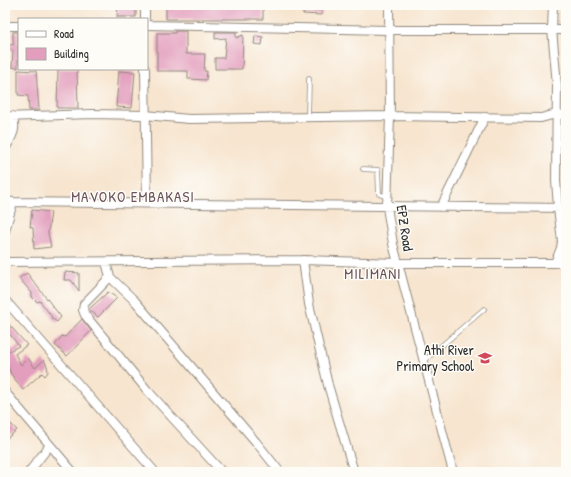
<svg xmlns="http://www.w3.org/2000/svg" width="571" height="477" font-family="'Patrick Hand',sans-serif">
<rect width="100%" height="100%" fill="#fdfcf7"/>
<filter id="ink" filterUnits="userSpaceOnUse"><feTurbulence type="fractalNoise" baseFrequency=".025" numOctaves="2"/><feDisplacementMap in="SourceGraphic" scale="8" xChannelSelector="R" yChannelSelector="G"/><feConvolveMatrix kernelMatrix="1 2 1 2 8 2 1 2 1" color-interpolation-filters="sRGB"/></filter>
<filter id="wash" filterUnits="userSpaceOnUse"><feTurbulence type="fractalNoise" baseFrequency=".012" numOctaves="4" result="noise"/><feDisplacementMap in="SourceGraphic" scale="16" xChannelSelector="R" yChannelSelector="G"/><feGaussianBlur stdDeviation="0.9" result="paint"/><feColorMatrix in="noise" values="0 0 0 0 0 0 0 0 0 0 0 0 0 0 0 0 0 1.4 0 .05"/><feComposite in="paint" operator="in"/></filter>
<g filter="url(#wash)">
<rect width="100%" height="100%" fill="#f7e5cf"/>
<g id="blocks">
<path fill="#e39ebd" d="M 118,5 L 136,5 L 136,17 L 117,17 Z
M 166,5 L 263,5 L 263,19 L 166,19 Z
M 303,5 L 322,5 L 322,15 L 303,14 Z
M 175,31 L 186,31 L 186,54 L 205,54 L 204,71 L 207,71 L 206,80 L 188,79 L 188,71 L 157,71 L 157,33 L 175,33 Z
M 13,32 L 18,32 L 18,68 L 12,67 L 13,50 L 5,51 L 5,44 L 13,45 Z
M 215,32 L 236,32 L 236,38 L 243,35 L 242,69 L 215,69 L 215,58 L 224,58 L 226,38 L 215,39 Z
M 255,36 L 263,37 L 262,45 L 254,44 Z
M 58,69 L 77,69 L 78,108 L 57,108 Z
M 18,70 L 36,71 L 39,110 L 29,110 L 28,96 L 18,95 Z
M 119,71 L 135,72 L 132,108 L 116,107 Z
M 32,210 L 51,212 L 48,233 L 51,247 L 34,249 L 33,228 L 30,227 Z
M 65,272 L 79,273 L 79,291 L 71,280 L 64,280 Z
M 27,273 L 61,317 L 57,322 L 51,318 L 52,317 L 40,301 L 37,302 L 32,297 L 32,293 L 19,278 Z
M 108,292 L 117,298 L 98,317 L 89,309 Z
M 82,319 L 91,331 L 67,356 L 55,345 L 62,336 L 65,337 Z
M 5,320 L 27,345 L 15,354 L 21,365 L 28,358 L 35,368 L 44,360 L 47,366 L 48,372 L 45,376 L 42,373 L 23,390 L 11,374 L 5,358 L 5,353 L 19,346 L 5,328 Z
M 5,418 L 17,430 L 5,440 Z"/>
</g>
</g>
<g filter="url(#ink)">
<use href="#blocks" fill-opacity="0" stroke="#91887d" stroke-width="1"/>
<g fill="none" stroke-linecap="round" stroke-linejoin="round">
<defs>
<path id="lane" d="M 308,117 L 309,79
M 363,169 L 378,170 L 379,194 L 387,197
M 424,361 L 484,309"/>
<path id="street" d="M 145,5 L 145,19
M 389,5 L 390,116 L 387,207 L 393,244 L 453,472
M 553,5 L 552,29 L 557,85 L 556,180 L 558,208 L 562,241 L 561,248 L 555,263
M 147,25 L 388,30 L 566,30
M 5,26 L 19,26
M 145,69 L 147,203
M 5,117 L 92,114 L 145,115 L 189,119 L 390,116 L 541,118 L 556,114 L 566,115
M 5,149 C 11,138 18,129 12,116
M 5,201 L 13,202
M 441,207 L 485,117
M 5,231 L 13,202 L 566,208
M 303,260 L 309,304 L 328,385 L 354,472
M 5,262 L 303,260 L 398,263 L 566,263
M 106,262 L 110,277 L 135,301 L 256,442 L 280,472
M 110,277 L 84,304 L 83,310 L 85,315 L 147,390 L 222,472
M 5,300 L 155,472
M 5,392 L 73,472
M 29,472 L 50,445"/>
</defs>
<use href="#lane" stroke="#91887d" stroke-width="5.5"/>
<use href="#street" stroke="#91887d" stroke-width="10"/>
<use href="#lane" stroke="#fff" stroke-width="4"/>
<use href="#street" stroke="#fff" stroke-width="8"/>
</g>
</g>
<defs>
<symbol id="school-bare" viewBox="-9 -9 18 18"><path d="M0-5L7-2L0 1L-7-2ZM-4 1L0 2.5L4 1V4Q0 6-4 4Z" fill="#d1495b" stroke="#fdfcf7" stroke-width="2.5" paint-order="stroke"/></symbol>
</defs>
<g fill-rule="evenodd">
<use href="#school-bare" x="475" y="348" width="20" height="20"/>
</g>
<g text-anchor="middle" stroke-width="3" stroke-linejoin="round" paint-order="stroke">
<g font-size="14" fill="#2b2b2b" stroke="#fdfcf7">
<text transform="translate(405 228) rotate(81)" y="5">EPZ Road</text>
</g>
<g font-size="14" fill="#2b2b2b" stroke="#fdfcf7" text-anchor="end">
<text x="474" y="355">Athi River<tspan x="474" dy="16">Primary School</tspan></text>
</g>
<g font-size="15" letter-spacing="1" fill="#6b535e" stroke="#fdfcf7">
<text x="133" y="202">MAVOKO EMBAKASI</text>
<text x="373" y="279">MILIMANI</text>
</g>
</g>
<rect width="571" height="477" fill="none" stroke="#fdfcf7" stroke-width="20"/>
<rect x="18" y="18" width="130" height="52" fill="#fdfcf7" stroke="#a9a8a5"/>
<rect x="26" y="31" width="20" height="6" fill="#ffffff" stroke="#a9a8a5"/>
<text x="54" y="38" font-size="12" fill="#2b2b2b">Road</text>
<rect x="26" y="48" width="20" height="12" fill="#e39ebd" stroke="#a9a8a5"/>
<text x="54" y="58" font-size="12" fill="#2b2b2b">Building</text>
</svg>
